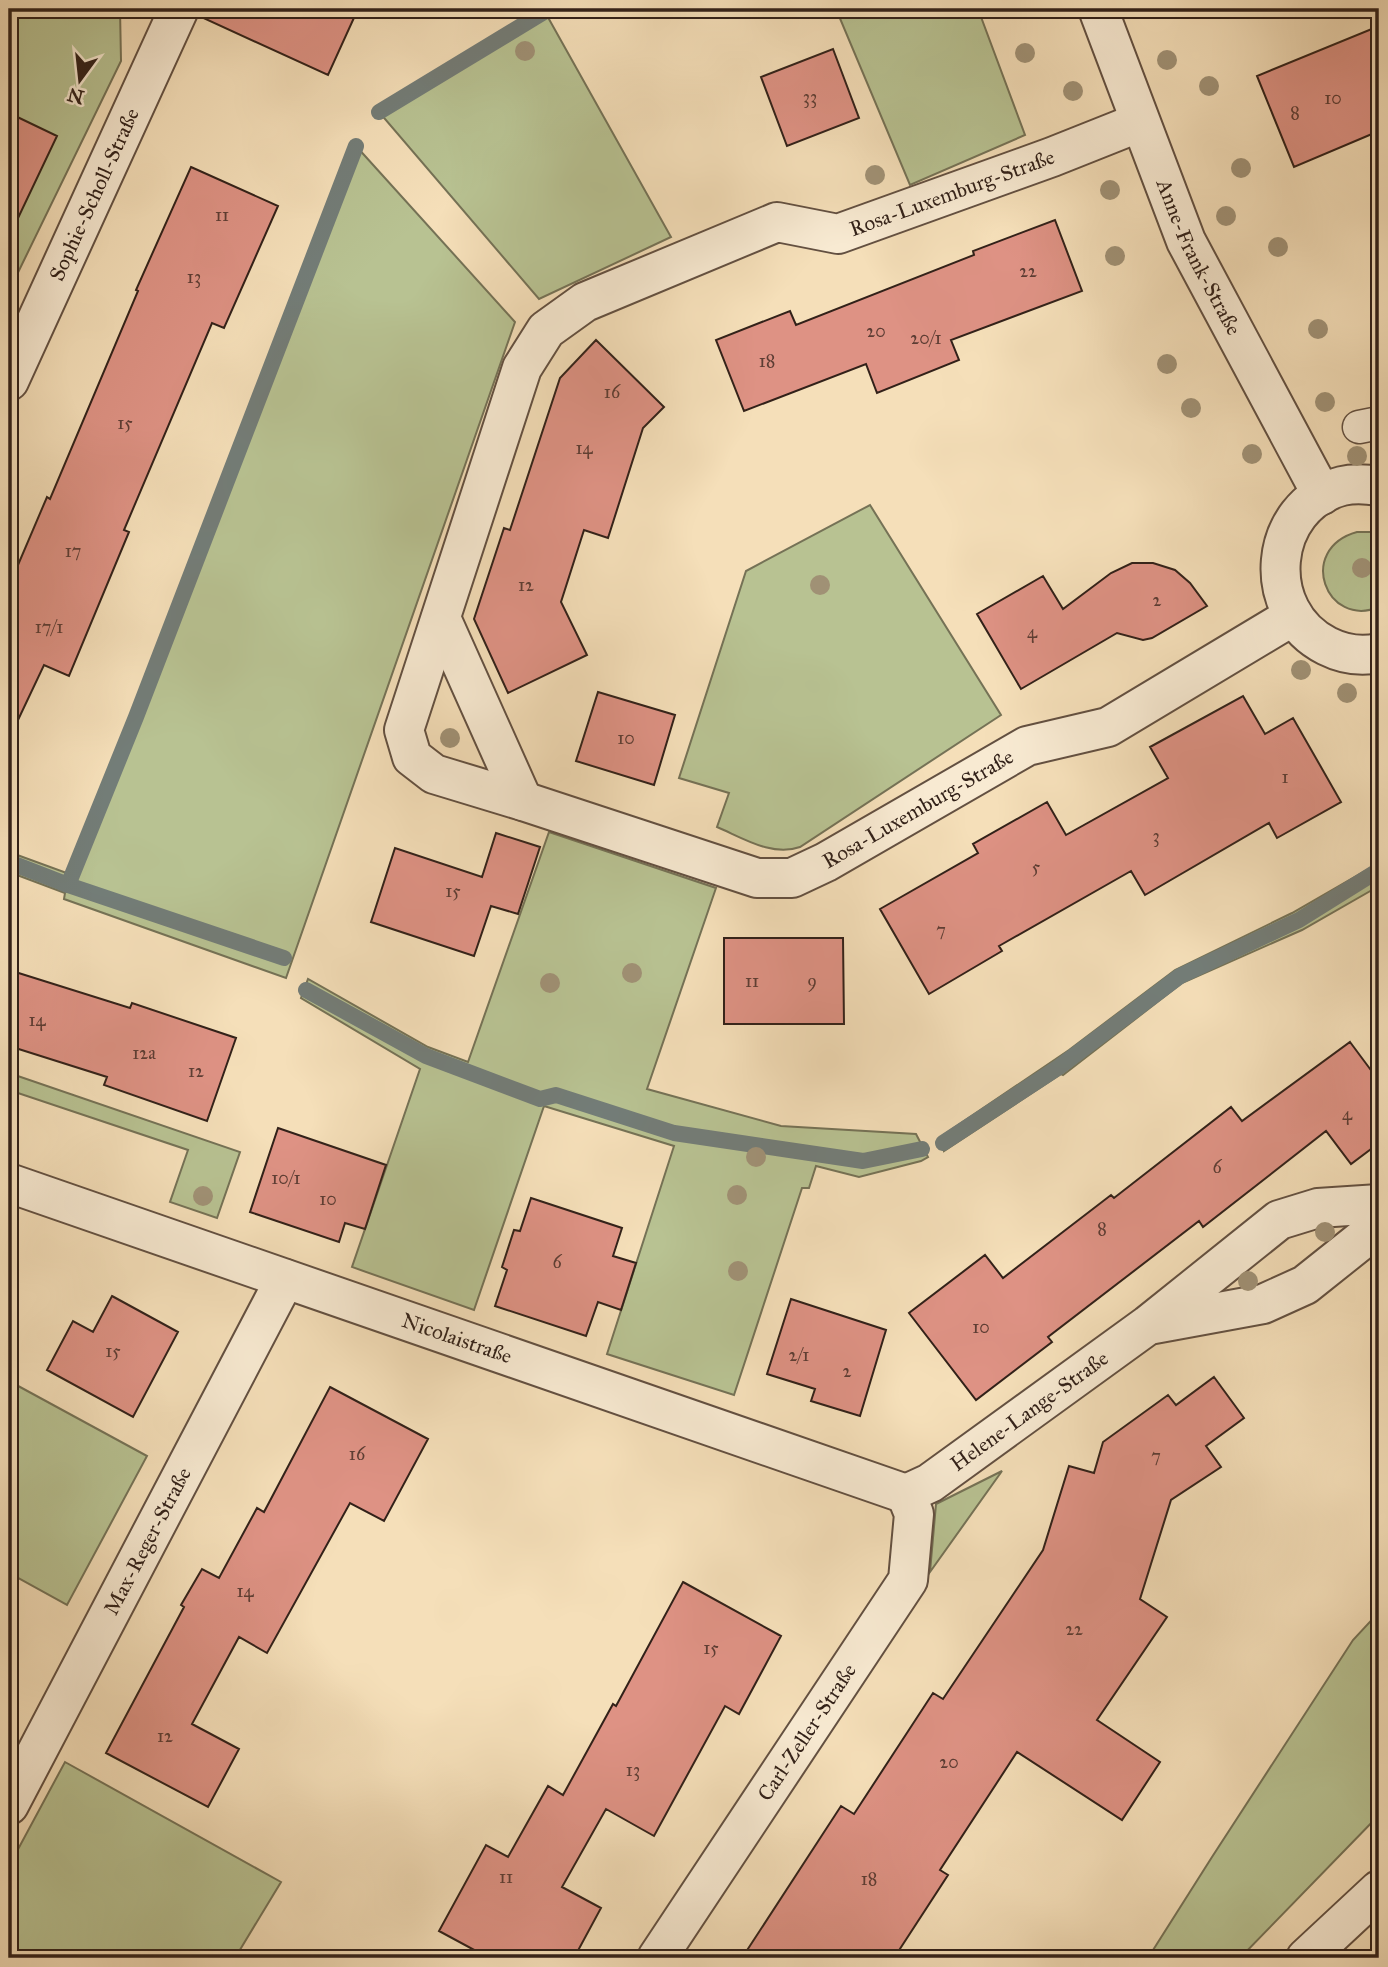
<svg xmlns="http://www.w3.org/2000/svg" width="1388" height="1967" font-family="'IM FELL Great Primer',serif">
<rect width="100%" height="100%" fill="#f5dfb9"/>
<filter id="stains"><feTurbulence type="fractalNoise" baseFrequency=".00286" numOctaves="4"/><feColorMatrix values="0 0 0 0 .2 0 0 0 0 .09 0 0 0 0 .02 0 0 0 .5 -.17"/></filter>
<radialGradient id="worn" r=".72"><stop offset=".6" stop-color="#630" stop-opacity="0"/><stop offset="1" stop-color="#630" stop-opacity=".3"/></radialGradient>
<path fill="#b8c292" stroke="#757256" stroke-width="2" d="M 9,9 L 120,9 L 121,61 L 9,291 Z
M 836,9 L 978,9 L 1025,135 L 910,185 Z
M 545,12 L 671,237 L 539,299 L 379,112 Z
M 356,146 L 515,322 L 286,978 L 64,899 L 65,893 L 9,872 L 9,852 L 72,875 L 136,717 Z
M 870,505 L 1001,715 L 800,847 C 772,857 743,838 717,827 L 729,793 L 679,778 L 746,571 Z
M 1357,532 L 1371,532 L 1379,536 L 1379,607 C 1326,629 1296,549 1357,532 Z
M 549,832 L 716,888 L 647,1089 L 781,1126 L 916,1134 L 928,1157 L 921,1161 L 859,1177 L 816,1166 L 809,1188 L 802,1188 L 734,1395 L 607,1354 L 674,1146 L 544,1106 L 474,1310 L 352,1267 L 420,1069 L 301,998 L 308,979 L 428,1047 L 468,1062 Z
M 1379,863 L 1379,886 L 1302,930 L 1182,983 L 1063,1075 L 1061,1074 L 944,1151 L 942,1136 L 1069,1050 L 1175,970 L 1292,913 Z
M 9,1073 L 240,1152 L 217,1218 L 170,1202 L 188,1150 L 18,1093 L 9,1117 Z
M 9,1381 L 147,1456 L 67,1605 L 9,1573 Z
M 1002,1471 L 930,1572 L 936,1504 Z
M 1379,1612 L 1379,1815 L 1240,1958 L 1148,1958 L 1212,1857 L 1353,1640 Z
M 65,1762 L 281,1882 L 235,1958 L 9,1958 L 9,1866 Z"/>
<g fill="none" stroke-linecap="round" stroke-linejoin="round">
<path stroke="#737d78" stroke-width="16" d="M 379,112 L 549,9
M 9,862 L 68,885 L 284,958
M 68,885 L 136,717 L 356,146
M 306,990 L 426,1056 L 540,1099 L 556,1095 L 674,1133 L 863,1161 L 922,1149
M 943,1143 L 1059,1067 L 1180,976 L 1299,920 L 1379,870"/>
</g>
<path fill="#de9284" stroke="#322119" stroke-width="2" d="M 201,9 L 358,9 L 328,75 L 199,16 Z
M 1379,26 L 1379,131 L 1294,167 L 1257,76 Z
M 833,49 L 859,118 L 787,146 L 761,77 Z
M 9,113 L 57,136 L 9,237 Z
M 191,167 L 278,206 L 224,328 L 212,323 L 124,530 L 129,532 L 69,676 L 44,665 L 9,739 L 9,586 L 47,497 L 50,499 L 138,291 L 136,290 Z
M 1055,220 L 1082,291 L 951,340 L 959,360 L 877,393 L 866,364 L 744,411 L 716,340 L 790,311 L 796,325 L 974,255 L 973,251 Z
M 596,340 L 664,407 L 643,428 L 608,538 L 584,530 L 561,602 L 587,655 L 508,693 L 474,619 L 504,528 L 510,530 L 560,378 Z
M 1132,563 L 1153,563 L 1175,570 L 1190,583 L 1207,606 L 1152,638 L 1143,640 L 1117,633 L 1021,689 L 977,614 L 1043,576 L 1063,609 L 1111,573 Z
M 598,692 L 675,715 L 654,785 L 576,761 Z
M 1243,696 L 1265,734 L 1293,718 L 1341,802 L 1277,838 L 1269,823 L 1145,895 L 1131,871 L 999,946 L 1002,951 L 929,994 L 880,909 L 978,853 L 973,844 L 1047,802 L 1066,835 L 1168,778 L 1150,747 Z
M 496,833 L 540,847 L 518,914 L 491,906 L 474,956 L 371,922 L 395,848 L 482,877 Z
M 724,938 L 843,938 L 844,1024 L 724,1024 Z
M 9,970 L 130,1008 L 132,1003 L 236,1038 L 207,1121 L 104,1085 L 107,1077 L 9,1046 Z
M 1350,1042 L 1379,1081 L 1379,1143 L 1351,1164 L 1326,1131 L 1203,1227 L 1199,1221 L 1048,1337 L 1052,1342 L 976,1400 L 909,1313 L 985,1255 L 1003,1278 L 1111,1195 L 1114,1198 L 1231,1107 L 1242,1121 Z
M 278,1128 L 386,1165 L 365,1229 L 345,1223 L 339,1242 L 250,1212 Z
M 531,1198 L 622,1228 L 613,1256 L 636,1263 L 621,1310 L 598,1302 L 586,1336 L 495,1306 L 507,1270 L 502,1267 L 514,1230 L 520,1231 Z
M 112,1296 L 178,1332 L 133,1417 L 47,1370 L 73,1321 L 93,1332 Z
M 791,1299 L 886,1330 L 860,1416 L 811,1401 L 815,1389 L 767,1374 Z
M 1214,1377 L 1244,1418 L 1206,1446 L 1221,1467 L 1171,1500 L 1140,1599 L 1167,1617 L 1097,1720 L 1160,1762 L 1122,1820 L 1017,1752 L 940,1870 L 948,1875 L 894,1958 L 742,1958 L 841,1806 L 854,1814 L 933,1693 L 943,1699 L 1043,1550 L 1069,1466 L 1094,1473 L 1103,1442 L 1168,1395 L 1176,1405 Z
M 330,1387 L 428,1439 L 384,1521 L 350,1503 L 267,1653 L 239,1637 L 192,1724 L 239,1749 L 208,1807 L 106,1753 L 184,1607 L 181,1605 L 202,1569 L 219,1578 L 257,1508 L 264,1512 Z
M 683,1582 L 781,1636 L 739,1714 L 725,1706 L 654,1836 L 606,1809 L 562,1887 L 601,1908 L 574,1958 L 489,1958 L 439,1931 L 486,1845 L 508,1857 L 548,1786 L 563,1795 L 613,1704 L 616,1706 Z"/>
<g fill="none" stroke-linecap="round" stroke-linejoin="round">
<defs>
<path id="lane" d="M 1359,427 L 1379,423"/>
<g id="street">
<path id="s1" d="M 1098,9 L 1186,241 L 1322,495"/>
<path id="s2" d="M 1140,122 L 1052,157 L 838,234 L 777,222 L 585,302 L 546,330 L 522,368 L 404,730 L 412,757 L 434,774 L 523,801 L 757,878 L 792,878 L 826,862 L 1027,746 L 1108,727 L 1293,616"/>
<path id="s3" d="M 9,381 L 179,9"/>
<path d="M 1379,486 C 1367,484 1354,483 1342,486 C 1267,506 1259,612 1327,646 C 1343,654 1361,657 1379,653"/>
<path d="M 441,618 L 523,801"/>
<path id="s4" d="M 9,1183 L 906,1494"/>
<path d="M 1154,1324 L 1263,1304 L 1305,1285 L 1379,1226"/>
<path id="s5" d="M 906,1494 L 930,1483 L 1148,1325 L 1279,1220 L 1318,1208 L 1379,1204"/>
<path id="s6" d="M 9,1805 L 285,1279"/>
<path id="s7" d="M 657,1958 L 908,1580 L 914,1514 L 906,1494"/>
<path d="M 1306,1958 L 1379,1890"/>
</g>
</defs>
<use href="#lane" stroke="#635041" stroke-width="35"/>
<use href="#street" stroke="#635041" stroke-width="42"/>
<use href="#lane" stroke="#f8ead2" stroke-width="32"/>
<use href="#street" stroke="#f8ead2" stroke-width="38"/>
</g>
<g fill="#a09175">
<circle cx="525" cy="51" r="10"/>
<circle cx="1025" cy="53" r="10"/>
<circle cx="1167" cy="60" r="10"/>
<circle cx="1209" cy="86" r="10"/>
<circle cx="1073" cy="91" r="10"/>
<circle cx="1241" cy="168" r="10"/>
<circle cx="875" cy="175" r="10"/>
<circle cx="1110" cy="190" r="10"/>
<circle cx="1226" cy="216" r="10"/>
<circle cx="1278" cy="247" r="10"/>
<circle cx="1115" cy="256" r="10"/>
<circle cx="1318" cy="329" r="10"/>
<circle cx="1167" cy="364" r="10"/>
<circle cx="1325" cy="402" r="10"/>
<circle cx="1191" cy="408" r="10"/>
<circle cx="1252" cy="454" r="10"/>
<circle cx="1357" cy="456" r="10"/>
<circle cx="1362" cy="568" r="10"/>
<circle cx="820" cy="585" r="10"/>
<circle cx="1301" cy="670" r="10"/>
<circle cx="1347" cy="693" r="10"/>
<circle cx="450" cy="738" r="10"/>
<circle cx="632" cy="973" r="10"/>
<circle cx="550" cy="983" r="10"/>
<circle cx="756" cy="1157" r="10"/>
<circle cx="737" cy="1195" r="10"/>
<circle cx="203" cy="1196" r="10"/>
<circle cx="1325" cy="1232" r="10"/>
<circle cx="738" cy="1271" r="10"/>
<circle cx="1248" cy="1281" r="10"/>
</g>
<g text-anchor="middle" stroke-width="5" stroke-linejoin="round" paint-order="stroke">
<g font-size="18" fill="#5d3d34">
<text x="810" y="103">33</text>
<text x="1333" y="104">10</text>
<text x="1295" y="119">8</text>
<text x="222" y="221">11</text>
<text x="1028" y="277">22</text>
<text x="194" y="283">13</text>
<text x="876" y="337">20</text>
<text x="926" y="344">20/1</text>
<text x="767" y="367">18</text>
<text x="612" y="398">16</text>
<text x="125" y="429">15</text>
<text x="584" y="454">14</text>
<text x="73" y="557">17</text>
<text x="526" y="591">12</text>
<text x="1157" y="606">2</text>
<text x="49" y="633">17/1</text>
<text x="1032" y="638">4</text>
<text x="626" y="744">10</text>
<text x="1285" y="783">1</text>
<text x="1156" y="842">3</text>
<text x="1036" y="873">5</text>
<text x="453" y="897">15</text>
<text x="941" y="936">7</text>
<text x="752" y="987">11</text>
<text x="812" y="987">9</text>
<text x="37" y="1026">14</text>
<text x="144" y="1059">12a</text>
<text x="196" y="1077">12</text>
<text x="1347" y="1120">4</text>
<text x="1217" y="1173">6</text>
<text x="286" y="1184">10/1</text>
<text x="328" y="1205">10</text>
<text x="1102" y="1235">8</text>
<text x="557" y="1268">6</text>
<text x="981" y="1333">10</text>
<text x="113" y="1357">15</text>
<text x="799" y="1361">2/1</text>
<text x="847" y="1377">2</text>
<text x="357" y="1460">16</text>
<text x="1156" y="1462">7</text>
<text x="245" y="1597">14</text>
<text x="1074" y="1635">22</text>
<text x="711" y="1654">15</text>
<text x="165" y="1742">12</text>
<text x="949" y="1768">20</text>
<text x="633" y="1776">13</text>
<text x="506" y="1883">11</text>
<text x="869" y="1885">18</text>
</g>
<g font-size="21" fill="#322119" stroke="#f8ead2">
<text transform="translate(952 193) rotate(-20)" y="7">Rosa-Luxemburg-Straße</text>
<text dy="7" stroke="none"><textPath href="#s3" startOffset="205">Sophie-Scholl-Straße</textPath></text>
<text dy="7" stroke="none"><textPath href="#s1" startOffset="268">Anne-Frank-Straße</textPath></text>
<text dy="7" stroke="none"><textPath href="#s2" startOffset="1640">Rosa-Luxemburg-Straße</textPath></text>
<text dy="7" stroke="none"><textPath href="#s4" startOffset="474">Nicolaistraße</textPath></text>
<text dy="7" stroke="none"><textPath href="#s5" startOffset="149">Helene-Lange-Straße</textPath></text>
<text dy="7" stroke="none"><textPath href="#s6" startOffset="298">Max-Reger-Straße</textPath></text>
<text dy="7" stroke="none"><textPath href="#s7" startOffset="271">Carl-Zeller-Straße</textPath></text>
</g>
</g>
<rect width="1388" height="1967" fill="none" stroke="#f5dfb9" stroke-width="35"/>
<rect x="10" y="10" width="1367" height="1946" fill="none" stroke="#322119" stroke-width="3.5"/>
<rect x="18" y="18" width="1353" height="1932" fill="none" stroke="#322119" stroke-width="2"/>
<g transform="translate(80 80) rotate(195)" stroke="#f8ead2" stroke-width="5" paint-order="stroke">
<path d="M0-5L12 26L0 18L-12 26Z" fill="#322119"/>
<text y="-10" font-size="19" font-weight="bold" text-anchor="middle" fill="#322119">N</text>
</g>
<rect width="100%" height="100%" filter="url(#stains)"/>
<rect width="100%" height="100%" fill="url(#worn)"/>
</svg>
